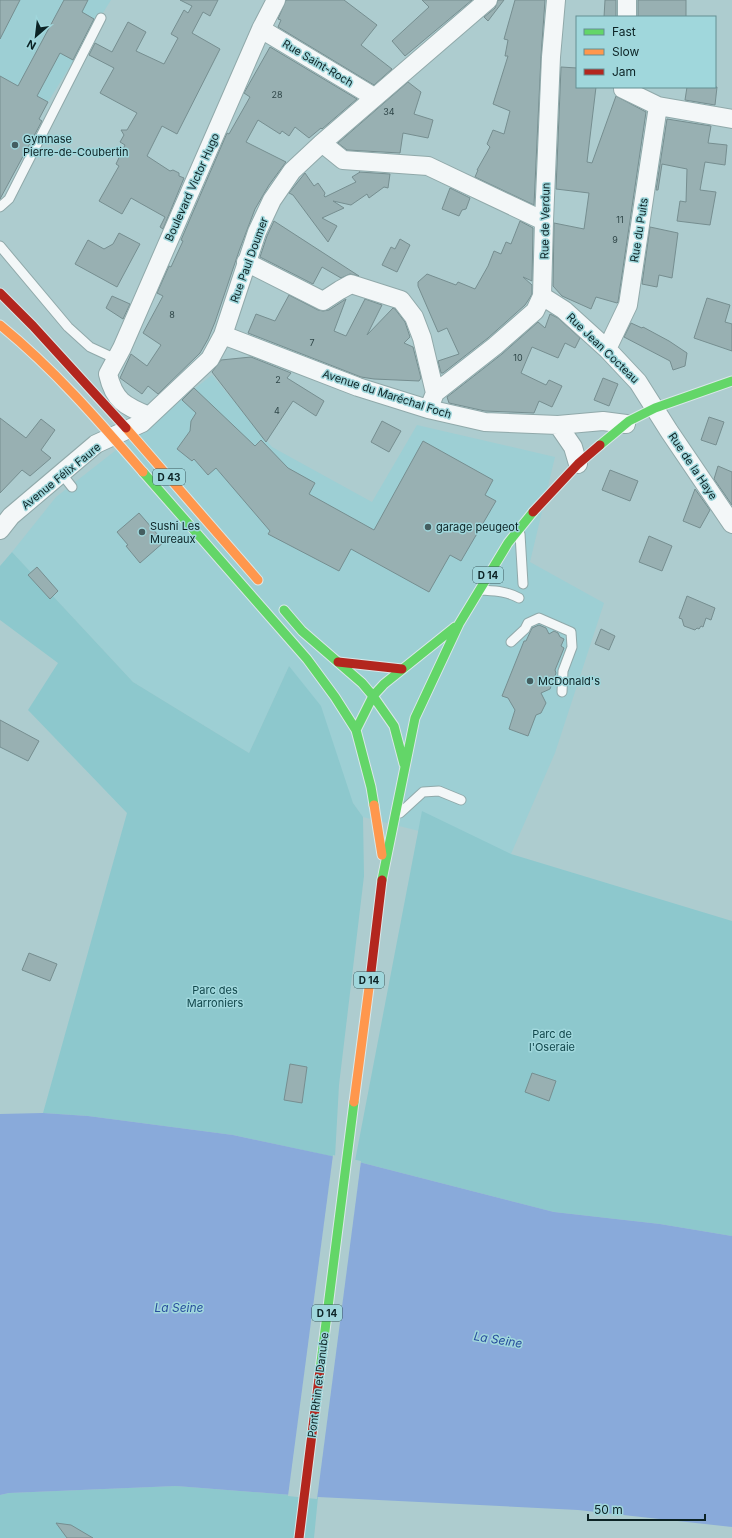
<svg xmlns="http://www.w3.org/2000/svg" width="732" height="1538" font-family="Inter,sans-serif">
<rect width="100%" height="100%" fill="#adcccf"/>
<path fill="#9dcfd4" d="M 0,0 L 111,0 L 48,102 L 0,76 Z
M 212,375 L 272,447 L 372,502 L 417,425 L 555,457 L 530,562 L 604,603 L 555,753 L 511,854 L 363,817 L 353,803 L 289,666 L 249,753 L 133,682 L 12,552 L 56,497 Z"/>
<path fill="#8dc8cd" d="M 12,552 L 133,682 L 249,753 L 289,666 L 321,706 L 353,803 L 363,817 L 364,876 L 339,1085 L 335,1157 L 233,1135 L 88,1116 L 43,1113 L 127,813 L 28,710 L 58,663 L 0,620 L 0,566 Z
M 422,811 L 511,854 L 732,921 L 732,1236 L 660,1224 L 554,1212 L 355,1161 Z
M 176,1486 L 318,1497 L 314,1538 L 0,1538 L 0,1495 L 9,1493 Z"/>
<path fill="#89aada" d="M 43,1113 L 88,1116 L 233,1135 L 355,1161 L 554,1212 L 660,1224 L 732,1236 L 732,1527 L 578,1510 L 318,1497 L 176,1486 L 9,1493 L 0,1495 L 0,1114 Z"/>
<path fill="#adcccf" d="M 333,1155 L 361,1161 L 317,1499 L 288,1496 Z"/>
<path fill="#98b0b2" stroke="#768e90" d="M 0,0 L 20,0 L 0,39 Z
M 64,0 L 88,0 L 82,12 L 94,19 L 73,60 L 60,53 L 37,96 L 48,102 L 39,119 L 42,121 L 0,199 L 0,76 L 18,86 Z
M 180,0 L 218,0 L 210,16 L 203,12 L 192,33 L 220,49 L 177,134 L 162,126 L 147,156 L 170,171 L 173,170 L 179,173 L 179,176 L 184,178 L 163,229 L 160,227 L 165,217 L 131,198 L 122,214 L 99,201 L 119,166 L 116,164 L 125,145 L 120,142 L 124,135 L 121,130 L 127,130 L 137,113 L 100,93 L 114,68 L 89,55 L 95,43 L 112,52 L 128,22 L 146,32 L 136,51 L 164,64 L 178,38 L 171,34 L 184,10 L 188,13 L 192,6 Z
M 286,0 L 344,0 L 377,25 L 361,45 L 392,69 L 374,85 L 278,27 L 281,20 L 278,19 Z
M 422,0 L 472,0 L 405,56 L 392,41 L 429,7 Z
M 498,0 L 504,0 L 488,21 L 484,17 L 495,8 Z
M 515,0 L 545,0 L 541,57 L 534,205 L 475,177 L 478,170 L 477,170 L 490,147 L 487,144 L 493,130 L 504,134 L 510,111 L 493,104 L 508,56 L 505,56 L 508,40 L 504,39 Z
M 605,0 L 616,0 L 616,17 L 604,17 Z
M 638,0 L 686,0 L 686,17 L 638,17 Z
M 270,47 L 357,99 L 322,129 L 321,128 L 309,138 L 295,127 L 289,136 L 282,131 L 280,134 L 258,120 L 246,142 L 286,162 L 269,185 L 255,209 L 239,251 L 215,322 L 208,339 L 200,353 L 158,394 L 148,386 L 142,394 L 120,378 L 131,354 L 147,366 L 161,345 L 143,333 L 163,296 L 157,293 L 169,266 L 171,267 L 183,241 L 181,240 L 227,133 L 229,134 L 250,97 L 244,93 Z
M 561,67 L 577,68 L 577,87 L 596,87 L 587,162 L 592,163 L 616,96 L 646,112 L 618,302 L 617,303 L 596,297 L 591,309 L 562,296 L 553,286 L 554,223 L 584,229 L 589,193 L 556,189 Z
M 408,82 L 421,92 L 414,114 L 433,120 L 428,138 L 403,133 L 400,153 L 347,150 L 338,143 Z
M 687,87 L 717,87 L 715,105 L 685,100 Z
M 667,119 L 711,126 L 708,143 L 727,145 L 725,165 L 705,162 L 700,190 L 716,192 L 710,225 L 677,221 L 680,201 L 686,202 L 687,169 L 662,164 L 658,190 L 656,190 Z
M 359,172 L 390,174 L 388,188 L 384,187 L 369,198 L 367,194 L 351,205 L 333,201 L 344,208 L 322,218 L 337,226 L 328,242 L 293,195 L 289,193 L 305,173 L 314,186 L 318,183 L 325,193 L 324,196 L 325,197 L 356,182 L 352,177 L 360,172 Z
M 450,188 L 470,198 L 466,209 L 462,210 L 459,216 L 442,209 Z
M 274,221 L 359,276 L 350,274 L 341,278 L 322,267 L 313,284 L 260,257 L 267,236 Z
M 520,221 L 533,228 L 532,281 L 523,277 L 532,285 L 532,294 L 529,299 L 525,305 L 488,338 L 443,373 L 441,373 L 438,361 L 459,354 L 447,328 L 438,332 L 418,286 L 418,282 L 427,274 L 456,285 L 458,282 L 475,289 L 488,266 L 494,251 L 501,254 L 506,242 L 511,244 Z
M 650,227 L 678,233 L 672,278 L 659,275 L 657,287 L 642,284 Z
M 119,233 L 140,244 L 117,287 L 75,264 L 88,240 L 104,249 L 113,244 Z
M 400,239 L 410,245 L 397,272 L 382,265 L 391,247 L 395,249 Z
M 289,295 L 318,310 L 323,311 L 329,310 L 346,299 L 334,331 L 346,336 L 365,299 L 382,305 L 367,335 L 393,308 L 395,309 L 405,322 L 410,337 L 404,343 L 413,347 L 421,378 L 419,381 L 374,379 L 361,377 L 248,333 L 256,314 L 275,321 Z
M 112,296 L 130,304 L 123,319 L 106,308 Z
M 707,298 L 730,305 L 725,322 L 732,324 L 732,351 L 694,338 Z
M 550,314 L 558,318 L 580,338 L 575,348 L 565,343 L 558,358 L 532,347 L 521,373 L 546,385 L 549,380 L 562,386 L 552,407 L 539,401 L 534,413 L 485,411 L 449,403 L 447,397 L 502,354 L 538,322 L 545,328 Z
M 631,323 L 642,328 L 643,327 L 669,341 L 687,353 L 685,366 L 673,370 L 670,361 L 624,337 Z
M 251,357 L 291,373 L 287,378 L 324,401 L 316,416 L 293,401 L 266,442 L 212,372 L 221,360 Z
M 603,378 L 618,384 L 609,406 L 594,400 Z
M 194,388 L 255,446 L 261,440 L 288,468 L 315,483 L 309,494 L 374,530 L 423,441 L 493,480 L 485,495 L 496,501 L 461,561 L 450,555 L 429,592 L 351,549 L 339,571 L 268,534 L 270,531 L 216,468 L 208,475 L 194,459 L 192,461 L 177,449 L 190,431 L 191,421 L 196,413 L 182,400 Z
M 709,417 L 724,422 L 716,445 L 701,440 Z
M 0,418 L 26,438 L 41,419 L 55,430 L 41,450 L 51,458 L 30,476 L 22,470 L 0,493 Z
M 382,421 L 401,431 L 389,452 L 371,442 Z
M 718,466 L 732,472 L 732,505 L 714,479 Z
M 610,470 L 638,481 L 630,501 L 602,490 Z
M 695,489 L 710,510 L 700,528 L 683,521 Z
M 139,513 L 164,542 L 140,563 L 126,546 L 128,545 L 117,532 Z
M 649,536 L 672,546 L 662,571 L 639,562 Z
M 37,567 L 58,591 L 50,599 L 28,575 Z
M 687,596 L 715,608 L 711,620 L 706,618 L 703,627 L 701,626 L 699,629 L 697,628 L 695,630 L 684,626 L 682,619 L 679,618 Z
M 539,625 L 546,628 L 549,634 L 554,631 L 558,633 L 560,637 L 564,639 L 561,646 L 564,648 L 555,670 L 556,673 L 550,689 L 541,693 L 546,703 L 541,713 L 536,715 L 528,736 L 509,729 L 515,710 L 508,698 L 502,696 L 524,641 L 526,641 L 532,628 Z
M 601,629 L 615,636 L 609,650 L 595,644 Z
M 0,720 L 39,741 L 28,761 L 0,747 Z
M 29,953 L 57,964 L 50,981 L 22,970 Z
M 290,1064 L 307,1067 L 302,1103 L 284,1100 Z
M 532,1073 L 556,1081 L 549,1101 L 525,1092 Z
M 56,1523 L 71,1525 L 93,1538 L 67,1538 Z"/>
<g fill="none" stroke-linecap="round" stroke-linejoin="round">
<defs>
<path id="lane" d="M 0,207 L 9,199 L 101,18
M 0,246 L 68,327 L 90,347 L 116,359
M 61,473 L 72,487
M 520,534 L 523,584
M 481,590 C 495,591 506,591 519,598
M 511,642 L 525,629 L 528,623 L 539,618 L 571,632 L 572,647 L 563,671 L 562,692
M 400,813 L 423,792 L 439,791 L 461,800"/>
<path id="street" d="M 627,17 L 627,0
M 261,29 L 374,97
M 623,87 L 623,89 L 658,106 L 732,119
M 322,143 L 343,160 L 428,166 L 544,221
M 246,262 L 323,301 L 340,290 L 351,284 L 401,300 L 414,317 L 422,338 L 435,393 L 431,403
M 542,296 L 564,310 L 607,349 L 638,382 L 669,431 L 732,524
M 223,335 L 358,387 L 428,409 L 485,422 L 558,425 L 603,421 L 626,424
M 607,349 L 628,305 L 658,106
M 435,393 L 495,346 L 535,311 L 542,296 L 544,221 L 551,57 L 556,0
M 149,416 C 125,406 114,401 108,374 L 122,348 L 261,29 L 276,0
M 558,425 L 573,447 L 578,464
M 0,530 L 11,516 L 96,444 L 142,423 L 210,359 L 223,335 L 257,232 L 272,200 L 292,171 L 322,143 L 488,0"/>
<path id="fast" d="M 600,445 L 629,421 L 655,408 L 732,381
M 143,472 L 307,659 L 335,697 L 356,730 L 371,787 L 374,805
M 284,610 L 302,631 L 362,683 L 373,696 L 394,726 L 404,764
M 356,730 L 373,696 L 384,684 L 455,627
M 382,880 L 415,718 L 459,624 L 508,543 L 533,512
M 320,1370 L 354,1102"/>
<path id="slow" d="M 0,325 C 53,368 98,420 143,472
M 126,428 L 258,580
M 374,805 L 382,855
M 354,1102 L 370,980"/>
<path id="jam" d="M 0,293 L 33,326 L 126,428
M 533,512 L 578,464 L 600,445
M 338,662 L 402,669
M 370,980 L 382,880
M 299,1538 L 320,1370"/>
</defs>
<use href="#lane" stroke="#90a9aa" stroke-width="11"/>
<use href="#street" stroke="#90a9aa" stroke-width="20"/>
<use href="#fast" stroke="#dae8e9" stroke-width="11"/>
<use href="#slow" stroke="#dae8e9" stroke-width="11"/>
<use href="#jam" stroke="#dae8e9" stroke-width="11"/>
<use href="#lane" stroke="#f3f7f8" stroke-width="9"/>
<use href="#street" stroke="#f3f7f8" stroke-width="18"/>
<use href="#fast" stroke="#63d668" stroke-width="9"/>
<use href="#slow" stroke="#ff974d" stroke-width="9"/>
<use href="#jam" stroke="#b3261e" stroke-width="9"/>
</g>
<g fill="#445e60" stroke="#a0d7dc" stroke-width="1.5">
<circle cx="15" cy="145" r="4"/>
<circle cx="428" cy="527" r="4"/>
<circle cx="142" cy="532" r="4"/>
<circle cx="530" cy="681" r="4"/>
</g>
<g text-anchor="middle" stroke-width="3" stroke-linejoin="round" paint-order="stroke">
<g font-size="9" fill="#2f4648">
<text x="277" y="98">28</text>
<text x="389" y="115">34</text>
<text x="620" y="223">11</text>
<text x="615" y="243">9</text>
<text x="172" y="318">8</text>
<text x="312" y="346">7</text>
<text x="518" y="361">10</text>
<text x="278" y="383">2</text>
<text x="277" y="414">4</text>
</g>
<g fill="#a0d7dc" stroke="#38595c" stroke-width="1">
<rect x="153" y="469" width="32" height="16" rx="3"/>
<rect x="473" y="567" width="30" height="16" rx="3"/>
<rect x="354" y="972" width="30" height="16" rx="3"/>
<rect x="312" y="1305" width="30" height="16" rx="3"/>
</g>
<g font-size="10" font-weight="bold" fill="#0c2325">
<text x="169" y="481">D 43</text>
<text x="488" y="579">D 14</text>
<text x="369" y="984">D 14</text>
<text x="327" y="1317">D 14</text>
</g>
<g font-size="11" fill="#0c2325" stroke="#a0d7dc">
<text transform="translate(318 63) rotate(31)" y="4">Rue Saint-Roch</text>
<text transform="translate(192 187) rotate(-66)" y="4">Boulevard Victor Hugo</text>
<text transform="translate(545 221) rotate(-89)" y="4">Rue de Verdun</text>
<text transform="translate(639 230) rotate(-81)" y="4">Rue du Puits</text>
<text transform="translate(249 260) rotate(-70)" y="4">Rue Paul Doumer</text>
<text transform="translate(603 348) rotate(44)" y="4">Rue Jean Cocteau</text>
<text transform="translate(387 394) rotate(18)" y="4">Avenue du Maréchal Foch</text>
<text transform="translate(693 466) rotate(56)" y="4">Rue de la Haye</text>
<text transform="translate(61 476) rotate(-39)" y="4">Avenue Félix Faure</text>
<text transform="translate(318 1385) rotate(-83)" y="4">Pont Rhin et Danube</text>
</g>
<g font-size="11" fill="#0c2325" stroke="#a0d7dc" text-anchor="start">
<text x="23" y="143">Gymnase<tspan x="23" dy="13">Pierre-de-Coubertin</tspan></text>
<text x="150" y="530">Sushi Les<tspan x="150" dy="13">Mureaux</tspan></text>
<text x="436" y="531">garage peugeot</text>
<text x="538" y="685">McDonald's</text>
</g>
<g font-size="11" fill="#11474b" stroke="#a0d7dc">
<text x="215" y="994">Parc des<tspan x="215" dy="13">Marroniers</tspan></text>
<text x="552" y="1038">Parc de<tspan x="552" dy="13">l'Oseraie</tspan></text>
</g>
<g font-size="12" font-style="italic" fill="#274e9d" stroke="#a0d7dc">
<text x="179" y="1312">La Seine</text>
<text transform="translate(498 1340) rotate(9)" y="4">La Seine</text>
</g>
</g>
<rect x="576" y="16" width="140" height="72" fill="#a0d7dc" stroke="#658f93"/>
<rect x="584" y="29" width="20" height="6" fill="#63d668" stroke="#658f93"/>
<text x="612" y="36" font-size="12" fill="#0c2325">Fast</text>
<rect x="584" y="49" width="20" height="6" fill="#ff974d" stroke="#658f93"/>
<text x="612" y="56" font-size="12" fill="#0c2325">Slow</text>
<rect x="584" y="69" width="20" height="6" fill="#b3261e" stroke="#658f93"/>
<text x="612" y="76" font-size="12" fill="#0c2325">Jam</text>
<g transform="translate(36 36) rotate(208)" stroke="#a0d7dc" stroke-width="3" paint-order="stroke">
<path d="M0-3L7 15L0 10L-7 15Z" fill="#0c2325"/>
<text y="-6" font-size="11" font-weight="bold" text-anchor="middle" fill="#0c2325">N</text>
</g>
<path d="M588 1514v6h117v-6" fill="none" stroke="#0c2325" stroke-width="2"/>
<text x="594" y="1514" font-size="12" fill="#0c2325" stroke="#a0d7dc" stroke-width="3" paint-order="stroke">50 m</text>
</svg>
